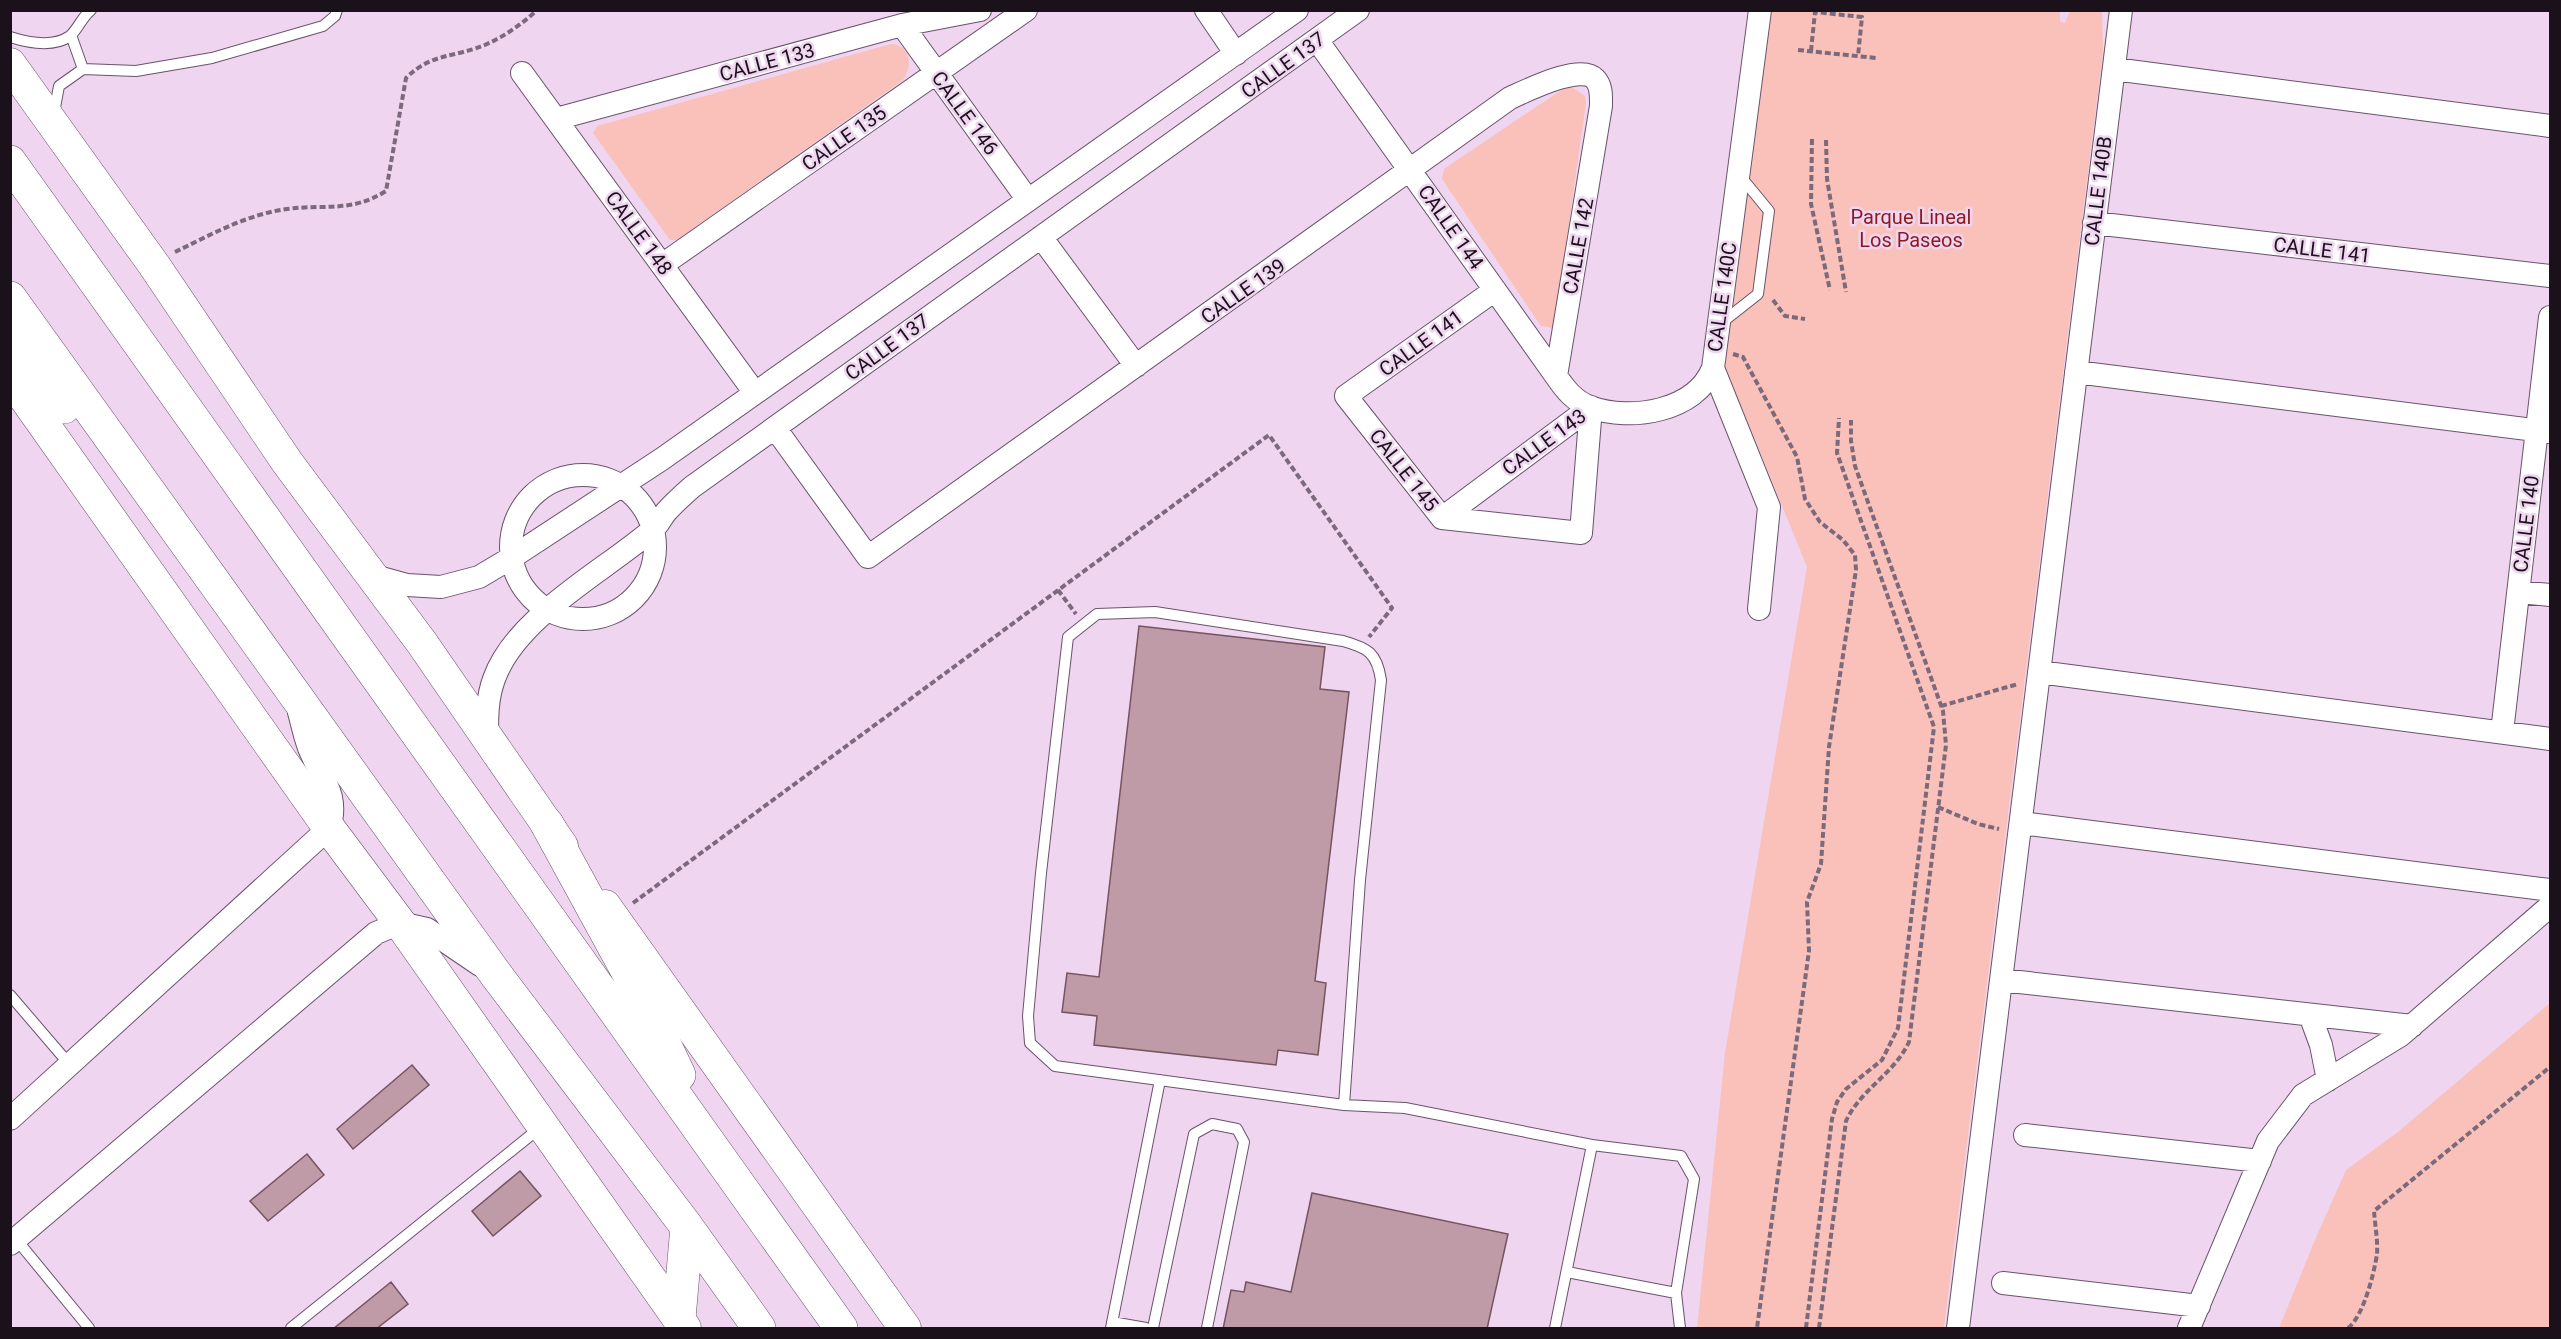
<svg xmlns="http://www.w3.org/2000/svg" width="2561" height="1339" font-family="Roboto,sans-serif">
<rect width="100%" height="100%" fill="#efd5f0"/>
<path fill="#fac0ba" d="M 2060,10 L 2060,21 L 2065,23 L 2070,11 L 2102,11 L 2103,52 L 1944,1328 L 1697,1328 L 1725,1053 L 1807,567 L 1725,366 L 1767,11 Z
M 891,44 C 911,45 913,66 903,80 L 677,240 L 670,240 L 593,133 L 597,126 Z
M 1570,87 L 1575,89 L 1585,96 L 1586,103 L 1554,328 L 1541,326 L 1442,179 L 1444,169 L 1563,89 Z
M 2550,1003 L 2550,1328 L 2279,1328 L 2315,1240 L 2346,1170 L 2398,1132 Z"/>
<path fill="#bf9ba8" stroke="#755460" stroke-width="1.5" d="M 1139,626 L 1325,647 L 1320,689 L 1349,692 L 1315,981 L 1326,983 L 1318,1055 L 1278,1050 L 1276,1065 L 1094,1045 L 1097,1016 L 1062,1012 L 1067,973 L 1099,977 Z
M 412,1065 L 429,1085 L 353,1149 L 337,1129 Z
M 307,1154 L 324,1175 L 268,1221 L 250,1201 Z
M 520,1171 L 541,1196 L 493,1236 L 472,1211 Z
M 1312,1193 L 1508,1234 L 1487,1329 L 1223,1329 L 1231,1290 L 1244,1292 L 1246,1282 L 1291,1292 Z
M 391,1282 L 408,1304 L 376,1329 L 333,1329 Z"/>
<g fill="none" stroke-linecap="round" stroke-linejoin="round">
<defs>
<path id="service" d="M 71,35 L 83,69
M 10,37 C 29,43 53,48 70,36 C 78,29 82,17 91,10
M 54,113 L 59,86 L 83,69 L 136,71 L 212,58 L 323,26 L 335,16 L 337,10
M 1720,324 L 1758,294 L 1769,211 L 1741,177
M 10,995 L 70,1065
M 1344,1105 L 1360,880 L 1381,680 C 1377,653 1368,648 1343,641 L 1155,612 L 1097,614 L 1068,637 L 1041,873 L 1028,1016 L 1030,1043 L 1055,1066 L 1344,1105 L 1405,1108 L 1592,1145 L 1681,1156 L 1694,1179 L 1676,1293
M 16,1239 L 89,1328
M 1567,1272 L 1676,1293 L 1680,1328
M 1112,1322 L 1146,1328
M 291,1328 L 541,1127
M 1111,1328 L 1160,1080
M 1153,1328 L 1194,1134 L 1212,1124 L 1237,1129 L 1244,1142 L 1207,1328
M 1555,1328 L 1592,1145"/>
<path id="minor" d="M 1206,10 L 1236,54
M 902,25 L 1028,200
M 1317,40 L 1556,376 C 1565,389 1574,401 1590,407 C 1631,422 1696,411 1713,368
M 2114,69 L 2550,126
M 522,73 L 755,393
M 556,119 L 902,25 L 980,10
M 2094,223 L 2550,276
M 1041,237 L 1136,366
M 662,265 L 1026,10
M 1495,290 L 1346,396 L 1442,518 L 1581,533 L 1591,407
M 2076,372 L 2550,432
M 775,428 L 868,557 L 1510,98 C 1526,91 1581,63 1595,79 C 1602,86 1601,97 1601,106 L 1556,376
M511 547a72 72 0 1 1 144 0a72 72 0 1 1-144 0Z
M 1442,518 L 1591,407
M 371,575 L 407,585 L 441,587 L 479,577 L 511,558 L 662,459 L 1297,10
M 2519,592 L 2550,595
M 1759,609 L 1769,507 L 1713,368 L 1760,10
M 2039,672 L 2550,739
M 2502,732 L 2550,317
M 487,737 C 487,717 487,698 494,679 C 516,617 603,572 652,530 C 658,526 661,518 666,512 C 674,503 683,495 692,487 L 1358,10
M 2021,823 L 2550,890
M 2001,980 L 2412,1026
M 2310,1015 L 2321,1045 L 2328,1080
M 10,1119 L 329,828 C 340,795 321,778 309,748 C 305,737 302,724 299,712
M 2025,1135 L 2260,1161
M 10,1244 L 376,933 L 400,923 L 427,929 L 480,965
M 2003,1283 L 2199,1306
M 1958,1328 L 2121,10
M 2189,1328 L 2268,1141 L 2303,1095 L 2401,1035 L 2550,906"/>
<path id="secondary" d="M 10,64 L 154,265 L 287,462 L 422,643 L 562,846
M 10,377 L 329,828 L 400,923 L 685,1328
M 605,906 L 905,1328"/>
<path id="trunk" d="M 10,162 L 841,1328
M 10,298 L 497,976 L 687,1227 L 759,1328
M 10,345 L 64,407
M 547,824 L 646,1005 L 679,1075
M 679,1318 L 687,1227"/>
</defs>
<use href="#service" stroke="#69536a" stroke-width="12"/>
<use href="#minor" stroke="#69536a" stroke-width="24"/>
<use href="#secondary" stroke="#69536a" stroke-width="33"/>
<use href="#trunk" stroke="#69536a" stroke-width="34"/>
<path stroke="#7b6a7c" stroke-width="4" stroke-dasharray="6 3" stroke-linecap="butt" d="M 1798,50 L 1876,58
M 1811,51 L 1815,12 L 1862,17 L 1858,56
M 1812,139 L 1811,204 L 1830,290
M 1826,140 L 1827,179 L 1846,292
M 175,252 C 210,235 248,214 287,209 C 325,204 351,213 386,191 L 406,78 C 432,52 456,58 487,44 C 505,36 522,24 537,10
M 1773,300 L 1785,316 L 1805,319
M 1733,354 L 1743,357 L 1797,457 L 1805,499 L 1820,522 L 1843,540 L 1855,555 L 1856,570 L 1829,747 L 1821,864 L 1807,902 L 1809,951 L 1757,1328
M 1058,590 L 1076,614
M 1941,706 L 2018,684
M 1938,807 L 1978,824 L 1999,829
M 633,903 L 1269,435 L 1392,608 L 1369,637
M 1806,1328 L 1832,1119 L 1837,1102 L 1846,1089 L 1882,1060 L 1898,1028 L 1934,727 L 1837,453 L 1839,418
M 1819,1328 L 1846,1121 C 1861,1089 1894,1074 1909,1042 L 1946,745 L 1943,711 L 1855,466 L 1851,441 L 1851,420
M 2348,1328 C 2363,1317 2374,1274 2377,1254 C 2378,1241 2375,1225 2374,1211 L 2550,1067"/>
<use href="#service" stroke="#fff" stroke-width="10"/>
<use href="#minor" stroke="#fff" stroke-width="22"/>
<use href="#secondary" stroke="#fff" stroke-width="32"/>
<use href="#trunk" stroke="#fff" stroke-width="33"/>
</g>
<g text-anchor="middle" stroke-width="5" stroke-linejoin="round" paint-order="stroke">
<g font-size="20" fill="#1a111b" stroke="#efd5f0">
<text transform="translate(767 62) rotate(-15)" y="7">CALLE 133</text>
<text transform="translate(1283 65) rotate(-36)" y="7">CALLE 137</text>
<text transform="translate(965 113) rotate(54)" y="7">CALLE 146</text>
<text transform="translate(844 138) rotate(-35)" y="7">CALLE 135</text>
<text transform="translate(2098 191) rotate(-83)" y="7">CALLE 140B</text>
<text transform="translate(1451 227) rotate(55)" y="7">CALLE 144</text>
<text transform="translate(639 233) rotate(54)" y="7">CALLE 148</text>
<text transform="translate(1578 246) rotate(-80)" y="7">CALLE 142</text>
<text transform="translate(2322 250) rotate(7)" y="7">CALLE 141</text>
<text transform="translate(1243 291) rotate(-35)" y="7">CALLE 139</text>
<text transform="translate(1722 297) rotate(-82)" y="7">CALLE 140C</text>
<text transform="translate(1421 343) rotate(-36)" y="7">CALLE 141</text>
<text transform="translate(887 347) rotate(-36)" y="7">CALLE 137</text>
<text transform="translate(1544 442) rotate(-36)" y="7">CALLE 143</text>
<text transform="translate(1404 470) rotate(52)" y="7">CALLE 145</text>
<text transform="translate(2526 524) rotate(-83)" y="7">CALLE 140</text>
</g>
<g font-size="20" fill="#8d191d" stroke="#efd5f0">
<text x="1911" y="224">Parque Lineal<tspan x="1911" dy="23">Los Paseos</tspan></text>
</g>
</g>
<rect width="2561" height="1339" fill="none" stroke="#1a111b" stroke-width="24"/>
</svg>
